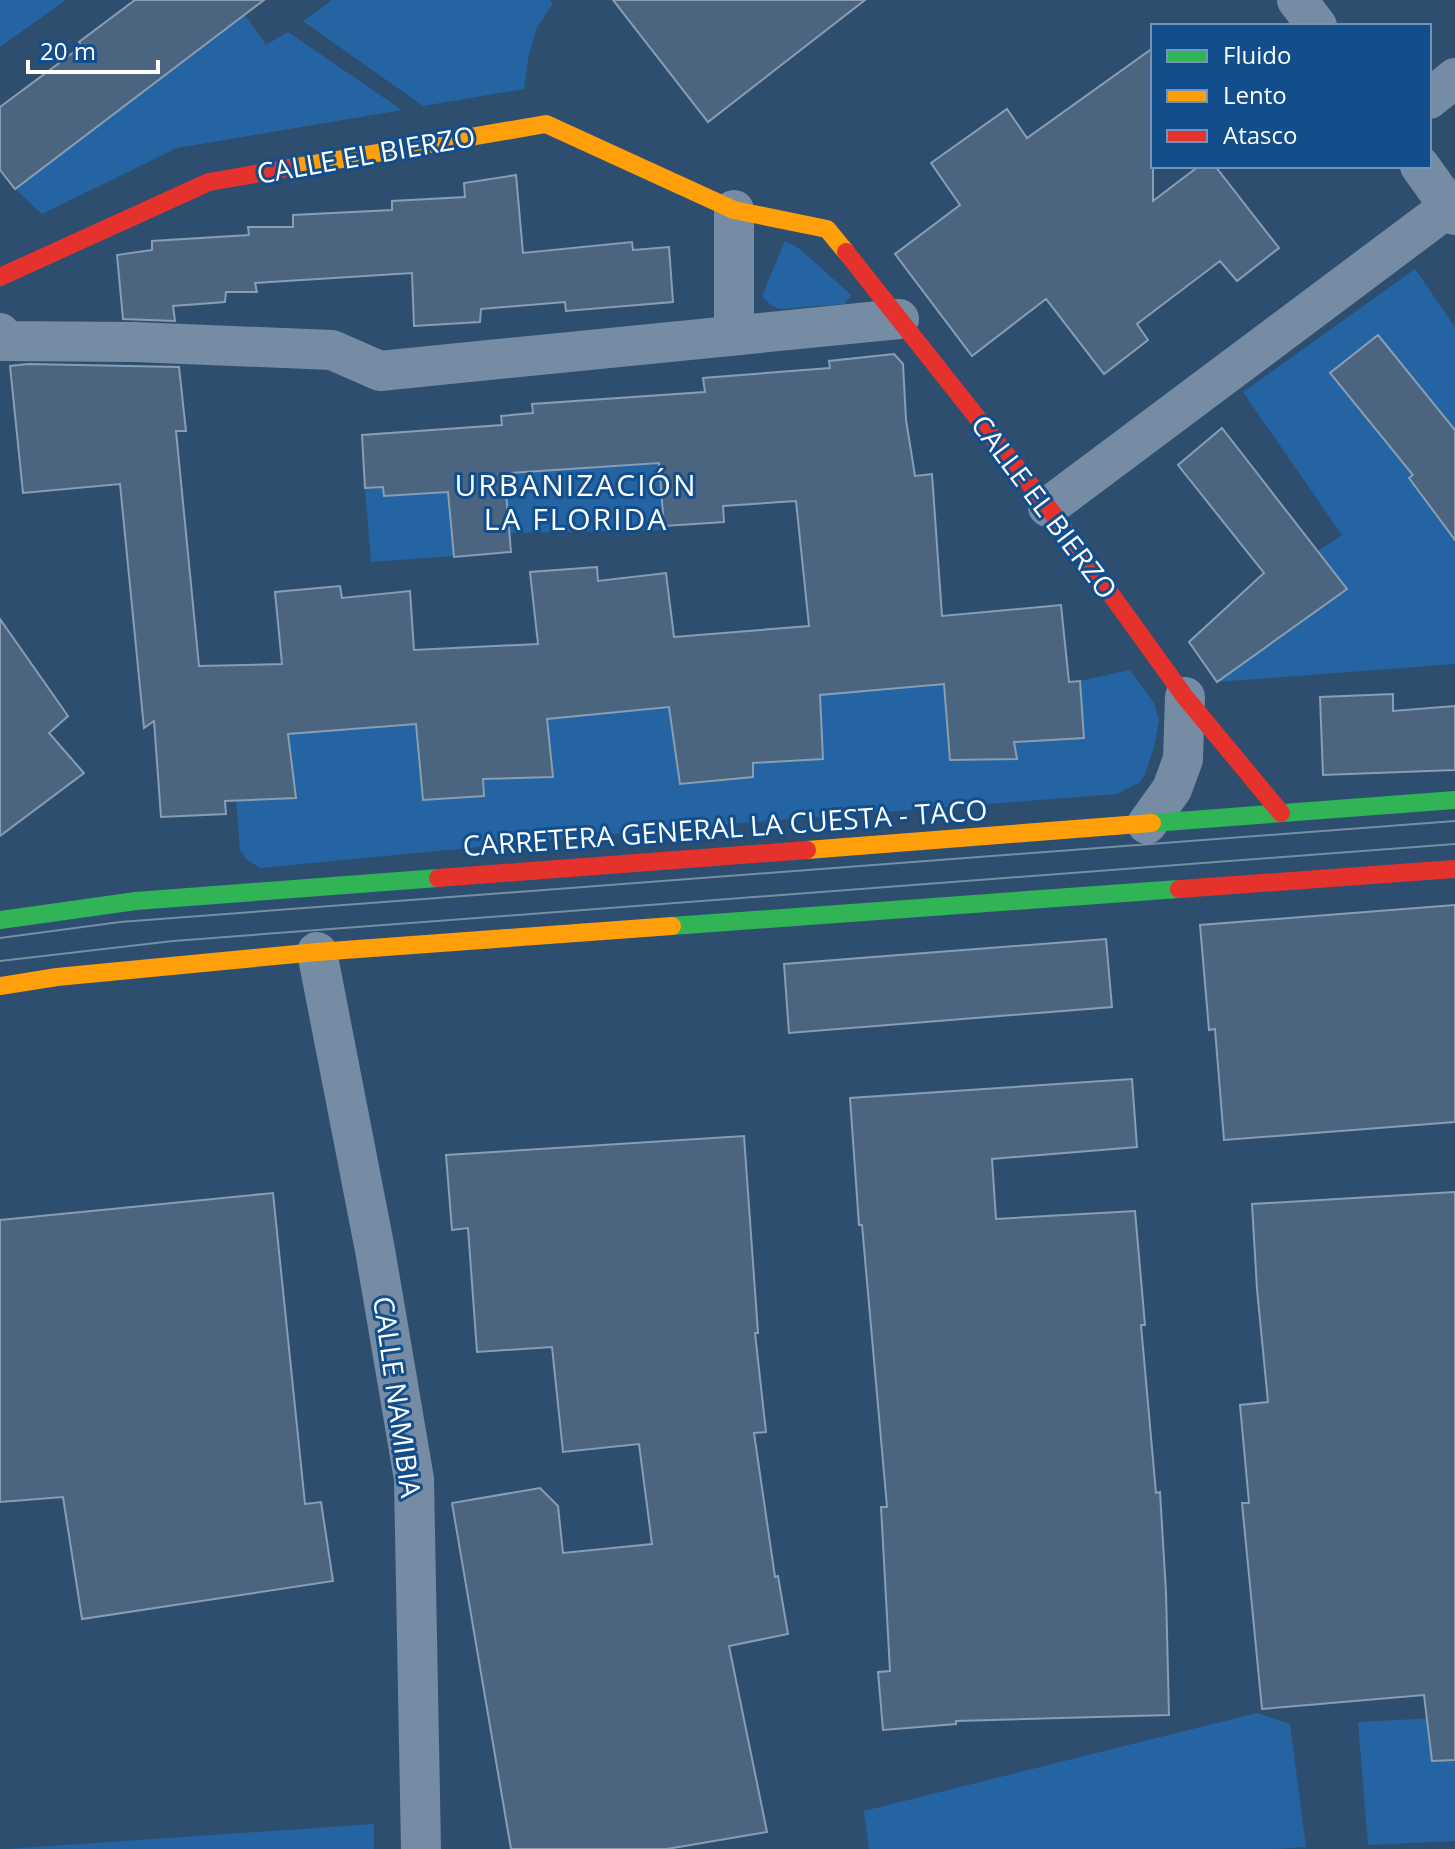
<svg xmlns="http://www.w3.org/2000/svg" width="1455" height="1849" font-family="'Open Sans',sans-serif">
<rect width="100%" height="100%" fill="#2e4e70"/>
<path fill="#2464a3" d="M 0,0 L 66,0 L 0,47 Z
M 332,0 L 550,0 L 553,4 L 537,27 L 528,59 L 524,89 L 423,106 L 303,21 Z
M 245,15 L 266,45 L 288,32 L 402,110 L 177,148 L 42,214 L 15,189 Z
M 785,241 L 800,249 L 851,295 L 845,304 L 779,309 L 771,305 L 762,296 Z
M 1415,269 L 1455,327 L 1455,664 L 1217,682 L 1318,551 L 1342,535 L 1243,392 Z
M 613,455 L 701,467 L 659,470 L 663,530 L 510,533 L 511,552 L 371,562 L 365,488 L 478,483 L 510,473 Z
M 1130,670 L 1154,703 L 1159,721 L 1154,747 L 1145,774 L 1140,782 L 1117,794 L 678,828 L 260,868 L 246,859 L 240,850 L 230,726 L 348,729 L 462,721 L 423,799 L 484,796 L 483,779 L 553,777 L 498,721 L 601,714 L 716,702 L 672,725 L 678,768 L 823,758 L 755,686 L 992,680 L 946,706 L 949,747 L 1083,738 L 1080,681 Z
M 1257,1713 L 1290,1724 L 1306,1847 L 1277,1849 L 869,1849 L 864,1811 Z
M 1455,1717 L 1455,1841 L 1368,1845 L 1358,1722 Z
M 374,1824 L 374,1849 L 7,1849 Z"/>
<path fill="#4b6580" stroke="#899db3" stroke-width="2" d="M 135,0 L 264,0 L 15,189 L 0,170 L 0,107 L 82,46 L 79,42 Z
M 613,0 L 865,0 L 708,122 Z
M 1153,48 L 1153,201 L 1199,166 L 1215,166 L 1279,248 L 1237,281 L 1220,261 L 1137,324 L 1148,340 L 1104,374 L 1046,299 L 972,356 L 895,254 L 960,205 L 931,163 L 1007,109 L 1027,138 Z
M 516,175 L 523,253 L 632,242 L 633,250 L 669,247 L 673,302 L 566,311 L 565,302 L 481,309 L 480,322 L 414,326 L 412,273 L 255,283 L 257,292 L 226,292 L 225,302 L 173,306 L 175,321 L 123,319 L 117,255 L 152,250 L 152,241 L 249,235 L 248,227 L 293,227 L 293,215 L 392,210 L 392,201 L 465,197 L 464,183 Z
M 1378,335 L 1455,430 L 1455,540 L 1409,478 L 1413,475 L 1330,373 Z
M 894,354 L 903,364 L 906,420 L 915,476 L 932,474 L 942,616 L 1061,605 L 1069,682 L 1080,681 L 1084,738 L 1014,742 L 1017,759 L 950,760 L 944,684 L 820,695 L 823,759 L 753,763 L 753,777 L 680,784 L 669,707 L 547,719 L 553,777 L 483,779 L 484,796 L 423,800 L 416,724 L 288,734 L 296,798 L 225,801 L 226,814 L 161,817 L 154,721 L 144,728 L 120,484 L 23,493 L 10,366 L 28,364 L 179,367 L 186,431 L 176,431 L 199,666 L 282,664 L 275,592 L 340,586 L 342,598 L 410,591 L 414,650 L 538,644 L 530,572 L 597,567 L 598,581 L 666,573 L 674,637 L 809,626 L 796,501 L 723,506 L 724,522 L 664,526 L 659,463 L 510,473 L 510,481 L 505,481 L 511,552 L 454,557 L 448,492 L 384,496 L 383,487 L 365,488 L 362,435 L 502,425 L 501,416 L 533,413 L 532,404 L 705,392 L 703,378 L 830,368 L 829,361 Z
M 1222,428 L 1347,589 L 1217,682 L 1189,642 L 1264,573 L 1178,465 Z
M 0,619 L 68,716 L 49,733 L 84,773 L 0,836 Z
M 1393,694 L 1393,711 L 1455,706 L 1455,770 L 1323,775 L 1320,697 Z
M 1455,905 L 1455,1122 L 1224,1140 L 1215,1029 L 1209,1030 L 1200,925 Z
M 1106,939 L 1112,1007 L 789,1033 L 784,964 Z
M 1132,1079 L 1137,1147 L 992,1159 L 996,1219 L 1135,1211 L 1145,1325 L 1141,1325 L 1156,1493 L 1160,1492 L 1166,1592 L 1169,1715 L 956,1721 L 956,1724 L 883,1730 L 878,1672 L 890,1671 L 881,1507 L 887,1507 L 862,1225 L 859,1225 L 850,1098 Z
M 744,1136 L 758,1333 L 755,1333 L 766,1432 L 754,1433 L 775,1577 L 778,1576 L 788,1634 L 729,1646 L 767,1832 L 667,1849 L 511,1849 L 452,1503 L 540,1488 L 558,1506 L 563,1553 L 652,1544 L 639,1444 L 563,1452 L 552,1347 L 477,1352 L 468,1228 L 452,1230 L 446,1155 Z
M 1455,1192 L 1455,1760 L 1432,1761 L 1424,1695 L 1262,1709 L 1242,1503 L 1249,1503 L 1240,1405 L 1268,1402 L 1257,1289 L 1252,1204 Z
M 273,1193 L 305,1504 L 321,1502 L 333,1581 L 82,1619 L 63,1497 L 0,1502 L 0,1220 Z"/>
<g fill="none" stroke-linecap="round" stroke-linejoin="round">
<path stroke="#758ca4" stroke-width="40" d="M 1297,0 L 1317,26
M 1429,99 L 1455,78
M 1420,166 L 1455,215
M 0,333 L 3,341 L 135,342 L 332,350 L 380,371 L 899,319
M 734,335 L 734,210
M 1048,507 L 1449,207
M 1147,824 L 1172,789 L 1183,759 L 1185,697
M 317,952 L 375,1250 L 414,1479 L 421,1849"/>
<path stroke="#30b455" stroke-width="18" d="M 1152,823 L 1455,800
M 0,920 L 136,901 L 438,878
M 672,926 L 1179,889"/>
<path stroke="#ff9f0a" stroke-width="18" d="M 290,168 L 546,124 L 734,210 L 827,229 L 846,252
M 807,850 L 1152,823
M 0,986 L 57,977 L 317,952 L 672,926"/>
<path stroke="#e5322d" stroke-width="18" d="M 846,252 L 1048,507 L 1185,697 L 1281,813
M 0,277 L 209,182 L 290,168
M 438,878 L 807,850
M 1179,889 L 1455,869"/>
<path stroke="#778ea4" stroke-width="2" d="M 0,938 L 120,922 L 1455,821
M 0,961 L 173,941 L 1455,844"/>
</g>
<g text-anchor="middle" stroke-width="6" stroke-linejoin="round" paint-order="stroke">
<g font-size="28" fill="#fff" stroke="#124d8c">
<text transform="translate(366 155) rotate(-10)" y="10">CALLE EL BIERZO</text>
<text transform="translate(1044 507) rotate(53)" y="10">CALLE EL BIERZO</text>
<text transform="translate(725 828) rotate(-4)" y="10">CARRETERA GENERAL LA CUESTA - TACO</text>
<text transform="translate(397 1397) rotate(82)" y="10">CALLE NAMIBIA</text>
</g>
<g font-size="30" letter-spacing="2" fill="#fff" stroke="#124d8c">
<text x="576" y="496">URBANIZACIÓN<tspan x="576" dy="34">LA FLORIDA</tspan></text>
</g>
</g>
<rect x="1151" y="24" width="280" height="144" fill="#124d8c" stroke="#7194ba" stroke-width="2"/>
<rect x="1167" y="50" width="40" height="12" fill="#30b455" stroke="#7194ba" stroke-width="2"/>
<text x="1223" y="64" font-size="24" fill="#ffffff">Fluido</text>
<rect x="1167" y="90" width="40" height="12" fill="#ff9f0a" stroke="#7194ba" stroke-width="2"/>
<text x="1223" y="104" font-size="24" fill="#ffffff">Lento</text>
<rect x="1167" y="130" width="40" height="12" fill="#e5322d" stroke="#7194ba" stroke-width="2"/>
<text x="1223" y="144" font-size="24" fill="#ffffff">Atasco</text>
<path d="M28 60v12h130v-12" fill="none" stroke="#ffffff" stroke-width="4"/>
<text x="40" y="60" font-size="24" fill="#ffffff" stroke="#124d8c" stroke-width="6" paint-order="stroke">20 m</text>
</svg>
